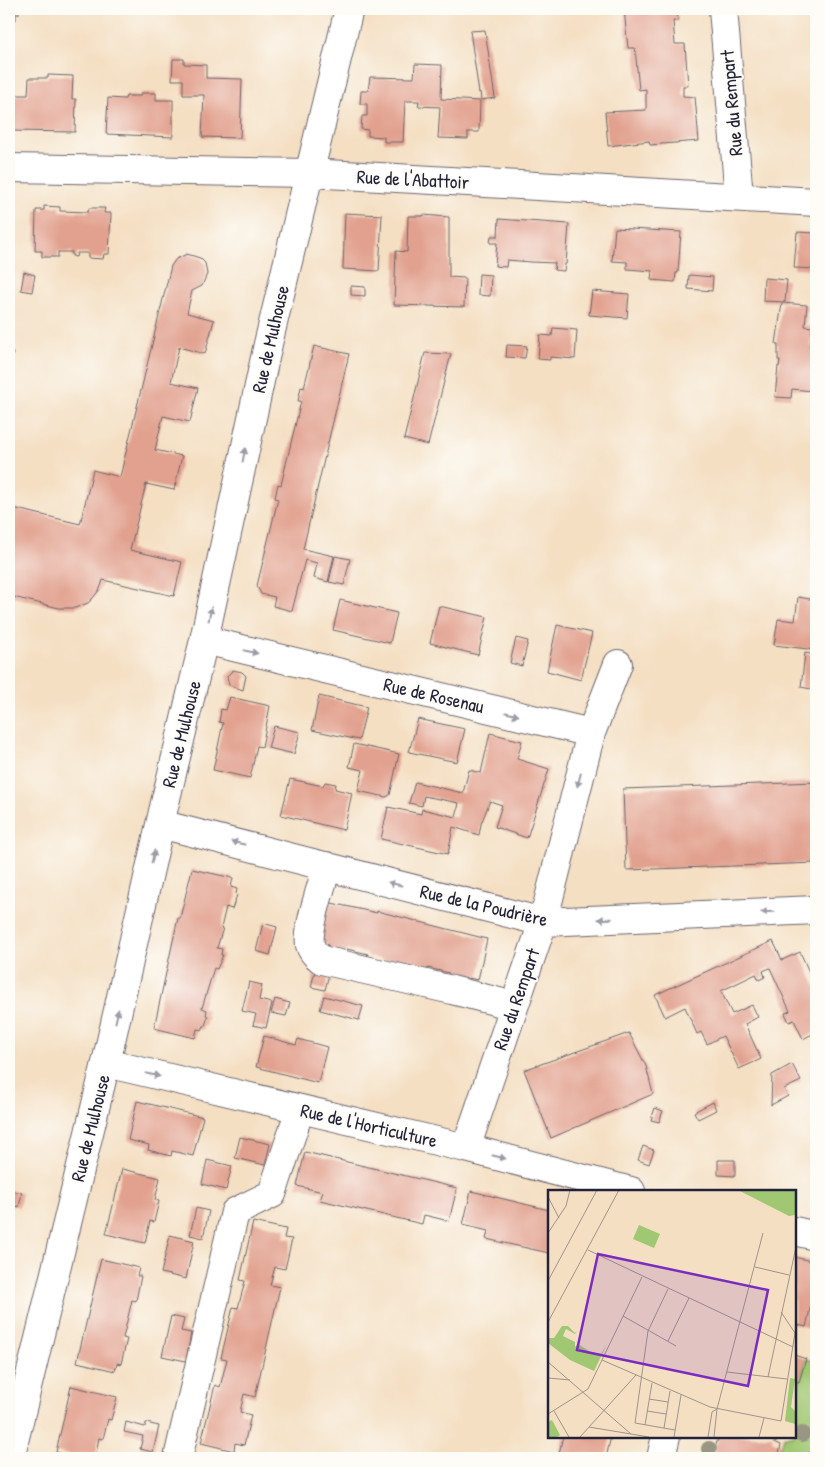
<svg xmlns="http://www.w3.org/2000/svg" width="825" height="1467" font-family="'Patrick Hand',sans-serif">
<rect width="100%" height="100%" fill="#fdfcf7"/>
<filter id="ink" filterUnits="userSpaceOnUse"><feTurbulence type="fractalNoise" baseFrequency=".02" numOctaves="2"/><feDisplacementMap in="SourceGraphic" scale="10" xChannelSelector="R" yChannelSelector="G"/><feConvolveMatrix kernelMatrix="1 2 1 2 8 2 1 2 1" color-interpolation-filters="sRGB"/></filter>
<filter id="wash" filterUnits="userSpaceOnUse"><feTurbulence type="fractalNoise" baseFrequency=".0096" numOctaves="4" result="noise"/><feDisplacementMap in="SourceGraphic" scale="20" xChannelSelector="R" yChannelSelector="G"/><feGaussianBlur stdDeviation="1.12" result="paint"/><feColorMatrix in="noise" values="0 0 0 0 0 0 0 0 0 0 0 0 0 0 0 0 0 1.4 0 .05"/><feComposite in="paint" operator="in"/></filter>
<g filter="url(#wash)">
<rect width="100%" height="100%" fill="#f4dfc3"/>
<path fill="#a0c772" stroke="#617456" d="M 816,1268 L 816,1330 L 806,1327 L 814,1292 L 811,1291 Z
M 816,1354 L 816,1458 L 777,1458 L 784,1436 L 794,1436 L 794,1402 L 806,1359 L 815,1361 Z"/>
<g id="blocks">
<path fill="#e2a18f" d="M 9,9 L 19,9 L 19,14 L 16,14 L 16,20 L 9,20 Z
M 624,9 L 677,9 L 678,21 L 673,21 L 675,44 L 685,44 L 688,86 L 683,86 L 683,96 L 695,97 L 699,141 L 650,145 L 649,141 L 608,146 L 605,112 L 646,110 L 646,89 L 639,90 L 635,48 L 628,48 Z
M 485,30 L 495,98 L 481,100 L 480,92 L 479,93 L 470,31 Z
M 173,59 L 184,59 L 184,64 L 206,65 L 206,78 L 242,79 L 240,138 L 202,137 L 204,95 L 183,95 L 183,80 L 172,80 Z
M 415,64 L 442,65 L 441,99 L 480,101 L 479,132 L 468,132 L 468,139 L 438,138 L 440,107 L 418,106 L 419,101 L 405,101 L 403,142 L 384,142 L 384,137 L 368,136 L 368,130 L 361,129 L 362,116 L 367,116 L 367,104 L 360,104 L 361,91 L 368,91 L 370,77 L 414,78 Z
M 48,75 L 73,76 L 72,99 L 76,99 L 75,132 L 10,131 L 12,99 L 14,99 L 14,95 L 28,95 L 29,78 L 48,78 Z
M 141,93 L 156,93 L 156,100 L 173,100 L 173,137 L 106,134 L 108,98 L 125,99 L 126,96 L 140,96 Z
M 44,206 L 60,207 L 60,211 L 88,212 L 89,208 L 105,208 L 104,213 L 111,213 L 109,254 L 104,254 L 103,259 L 88,258 L 88,253 L 77,253 L 76,257 L 72,256 L 72,252 L 58,252 L 58,257 L 42,257 L 42,251 L 35,251 L 36,210 L 44,210 Z
M 345,213 L 382,215 L 379,271 L 343,269 Z
M 423,215 L 449,217 L 449,277 L 465,278 L 464,307 L 394,305 L 396,251 L 407,252 L 408,216 L 423,216 Z
M 499,219 L 569,224 L 566,264 L 565,264 L 564,271 L 554,270 L 555,263 L 531,262 L 507,260 L 506,267 L 495,266 L 497,243 L 490,243 L 491,236 L 498,236 Z
M 615,228 L 681,232 L 678,273 L 676,273 L 675,282 L 651,280 L 652,271 L 627,269 L 627,262 L 612,261 Z
M 797,232 L 816,233 L 816,269 L 794,268 Z
M 187,254 L 200,258 L 205,263 L 207,274 L 202,286 L 192,291 L 187,313 L 214,320 L 205,354 L 179,347 L 171,382 L 198,388 L 190,422 L 163,416 L 155,450 L 182,456 L 174,490 L 146,484 L 130,550 L 182,562 L 174,596 L 103,580 L 100,589 L 93,598 L 88,603 L 75,608 L 59,608 L 9,596 L 9,507 L 80,524 L 93,470 L 120,477 L 171,266 L 176,259 Z
M 24,272 L 35,275 L 32,292 L 21,290 Z
M 479,274 L 491,275 L 490,296 L 478,295 Z
M 689,275 L 713,277 L 712,291 L 688,289 Z
M 764,278 L 787,280 L 785,302 L 763,301 Z
M 351,286 L 365,287 L 365,296 L 351,295 Z
M 592,291 L 629,294 L 627,318 L 589,315 Z
M 782,303 L 807,305 L 805,326 L 812,327 L 810,346 L 816,347 L 816,372 L 814,372 L 812,391 L 792,389 L 791,398 L 775,397 L 778,366 L 779,367 L 780,360 L 778,360 L 778,344 L 776,344 Z
M 553,328 L 577,330 L 575,359 L 550,357 L 550,360 L 538,359 L 540,335 L 552,336 Z
M 507,345 L 527,346 L 525,358 L 506,357 Z
M 314,346 L 349,354 L 303,549 L 334,556 L 328,582 L 314,578 L 317,563 L 305,560 L 292,611 L 273,606 L 275,597 L 261,594 L 257,586 L 278,499 L 275,498 L 278,484 L 281,485 L 301,401 L 298,401 L 301,387 L 304,388 Z
M 9,352 L 13,353 L 10,370 L 9,370 Z
M 425,353 L 451,354 L 428,445 L 404,439 Z
M 335,556 L 350,559 L 344,585 L 329,582 Z
M 798,597 L 816,600 L 816,650 L 774,645 L 778,619 L 795,621 Z
M 340,600 L 397,613 L 390,643 L 333,630 Z
M 439,606 L 487,617 L 478,655 L 430,643 Z
M 557,625 L 592,633 L 581,680 L 547,671 Z
M 516,638 L 528,641 L 522,666 L 510,663 Z
M 805,653 L 816,655 L 816,690 L 801,687 Z
M 233,670 L 242,672 L 246,676 L 243,690 L 229,685 L 227,676 Z
M 319,696 L 367,707 L 359,740 L 312,730 Z
M 230,697 L 270,706 L 262,747 L 257,746 L 250,778 L 213,770 L 223,723 L 219,722 L 221,709 L 226,710 Z
M 418,719 L 465,729 L 457,762 L 409,752 Z
M 274,726 L 300,732 L 294,754 L 268,748 Z
M 490,733 L 522,741 L 517,759 L 549,769 L 527,838 L 495,827 L 502,805 L 490,801 L 481,824 L 479,835 L 453,827 L 448,854 L 381,839 L 388,807 L 421,814 L 422,809 L 456,817 L 459,803 L 424,796 L 422,806 L 409,803 L 415,782 L 463,793 L 469,770 L 481,773 Z
M 354,744 L 399,754 L 390,795 L 386,797 L 358,791 L 363,770 L 349,767 Z
M 290,779 L 323,786 L 325,782 L 336,784 L 335,789 L 352,793 L 344,830 L 281,815 Z
M 816,782 L 816,863 L 626,870 L 623,789 Z
M 192,869 L 233,878 L 231,887 L 237,889 L 236,894 L 237,895 L 232,909 L 226,907 L 221,928 L 223,928 L 217,948 L 222,949 L 221,955 L 223,955 L 217,969 L 214,968 L 202,1008 L 207,1010 L 206,1015 L 208,1016 L 205,1026 L 204,1026 L 202,1030 L 197,1029 L 195,1038 L 154,1028 L 178,918 L 180,918 Z
M 327,902 L 377,913 L 377,911 L 487,939 L 478,980 L 468,978 L 466,984 L 448,979 L 449,973 L 428,968 L 427,970 L 367,956 L 368,954 L 347,949 L 346,955 L 326,950 L 328,945 L 318,942 Z
M 263,923 L 277,927 L 270,955 L 256,951 Z
M 773,941 L 782,960 L 800,952 L 816,987 L 816,1032 L 803,1039 L 794,1020 L 789,1022 L 785,1013 L 790,1011 L 770,968 L 763,971 L 765,977 L 759,980 L 756,974 L 721,991 L 732,1014 L 752,1005 L 758,1017 L 745,1024 L 761,1059 L 739,1069 L 723,1036 L 707,1044 L 701,1032 L 697,1034 L 685,1007 L 665,1017 L 655,995 Z
M 315,971 L 329,974 L 325,990 L 311,987 Z
M 249,982 L 262,985 L 259,1000 L 272,1003 L 266,1028 L 253,1025 L 256,1014 L 242,1011 Z
M 324,996 L 363,1006 L 359,1020 L 320,1010 Z
M 275,999 L 290,1003 L 286,1016 L 271,1013 Z
M 629,1033 L 646,1066 L 653,1094 L 551,1138 L 524,1070 Z
M 264,1036 L 296,1045 L 298,1039 L 327,1047 L 318,1083 L 256,1067 Z
M 792,1064 L 801,1081 L 784,1089 L 788,1096 L 771,1105 L 772,1075 Z
M 137,1101 L 203,1117 L 193,1156 L 172,1151 L 171,1156 L 148,1150 L 149,1145 L 128,1140 Z
M 713,1102 L 716,1110 L 698,1119 L 694,1112 Z
M 655,1108 L 663,1111 L 659,1122 L 651,1120 Z
M 240,1137 L 270,1144 L 265,1165 L 235,1158 Z
M 643,1146 L 654,1150 L 649,1164 L 638,1160 Z
M 305,1152 L 457,1188 L 449,1221 L 424,1215 L 422,1224 L 320,1200 L 323,1192 L 297,1186 Z
M 207,1160 L 232,1166 L 226,1190 L 202,1184 Z
M 718,1160 L 735,1160 L 735,1176 L 718,1175 Z
M 122,1169 L 160,1178 L 155,1200 L 159,1201 L 154,1222 L 150,1221 L 145,1243 L 106,1234 Z
M 9,1190 L 22,1193 L 19,1207 L 9,1204 Z
M 471,1191 L 549,1210 L 549,1253 L 486,1239 L 488,1231 L 463,1225 Z
M 196,1208 L 209,1211 L 203,1238 L 190,1235 Z
M 253,1222 L 286,1229 L 284,1238 L 292,1239 L 285,1269 L 275,1267 L 270,1285 L 280,1287 L 255,1397 L 244,1394 L 240,1412 L 251,1415 L 244,1445 L 235,1443 L 234,1451 L 201,1443 L 215,1385 L 220,1387 L 227,1359 L 221,1358 L 233,1307 L 238,1308 L 245,1281 L 240,1280 Z
M 170,1235 L 194,1241 L 186,1279 L 161,1273 Z
M 794,1257 L 816,1262 L 811,1291 L 814,1292 L 806,1327 L 794,1324 Z
M 101,1259 L 139,1268 L 137,1276 L 141,1276 L 136,1301 L 132,1300 L 123,1338 L 127,1339 L 121,1364 L 117,1363 L 115,1371 L 77,1362 Z
M 171,1316 L 184,1319 L 181,1331 L 191,1333 L 186,1361 L 162,1356 Z
M 794,1355 L 806,1359 L 799,1382 L 794,1381 Z
M 71,1386 L 117,1397 L 111,1420 L 108,1419 L 103,1439 L 99,1438 L 95,1458 L 83,1458 L 56,1452 Z
M 126,1422 L 145,1427 L 146,1423 L 159,1426 L 153,1452 L 140,1449 L 143,1436 L 124,1432 Z
M 563,1436 L 611,1436 L 606,1458 L 558,1458 Z
M 710,1436 L 773,1436 L 772,1441 L 781,1445 L 778,1458 L 718,1458 L 712,1456 L 718,1439 Z"/>
</g>
</g>
<g filter="url(#ink)">
<use href="#blocks" fill-opacity="0" stroke="#6c646b" stroke-width="1"/>
<g fill="none" stroke-linecap="round" stroke-linejoin="round">
<defs>
<path id="minor" d="M 723,9 L 739,197
M 9,168 L 309,173 L 816,202
M 204,640 L 591,733
M 160,824 L 543,922 L 816,910
M 327,866 C 322,886 307,926 310,945 C 312,952 317,956 322,960 L 452,990 L 514,1006
M 106,1063 L 466,1148 L 631,1191
M 466,1148 L 543,922 L 591,733 L 618,664
M 794,1231 L 816,1236
M 10,1458 L 106,1063 L 164,807 L 204,640 L 268,344 L 349,9
M 178,1458 L 235,1212 L 272,1194 L 300,1109
M 661,1458 L 666,1436"/>
</defs>
<use href="#minor" stroke="#6c646b" stroke-width="30"/>
<use href="#minor" stroke="#fff" stroke-width="28"/>
</g>
<g fill="#999783">
<circle cx="802" cy="1434" r="8"/>
<circle cx="709" cy="1449" r="8"/>
</g>
<defs><path id="oneway-solid" d="M-6-.8H1V-3.2L6.5 0L1 3.2V.8H-6Z" transform="scale(1.25)"/></defs>
<g fill="#9c9ca7">
<use href="#oneway-solid" transform="translate(244 455) rotate(-78)"/>
<use href="#oneway-solid" transform="translate(210 614) rotate(-78)"/>
<use href="#oneway-solid" transform="translate(251 652) rotate(13)"/>
<use href="#oneway-solid" transform="translate(512 714) rotate(14)"/>
<use href="#oneway-solid" transform="translate(579 780) rotate(105)"/>
<use href="#oneway-solid" transform="translate(238 843) rotate(-166)"/>
<use href="#oneway-solid" transform="translate(153 857) rotate(-77)"/>
<use href="#oneway-solid" transform="translate(395 884) rotate(-166)"/>
<use href="#oneway-solid" transform="translate(768 912) rotate(178)"/>
<use href="#oneway-solid" transform="translate(605 919) rotate(178)"/>
<use href="#oneway-solid" transform="translate(117 1016) rotate(-77)"/>
<use href="#oneway-solid" transform="translate(153 1075) rotate(13)"/>
<use href="#oneway-solid" transform="translate(499 1157) rotate(14)"/>
</g>
</g>
<g text-anchor="middle" stroke-width="4.5" stroke-linejoin="round" paint-order="stroke">
<g font-size="19" fill="#22223b" stroke="#fdfcf7">
<text transform="translate(731 103) rotate(-95)" y="7">Rue du Rempart</text>
<text transform="translate(413 179) rotate(3)" y="7">Rue de l'Abattoir</text>
<text transform="translate(270 339) rotate(-77)" y="7">Rue de Mulhouse</text>
<text transform="translate(434 695) rotate(13)" y="7">Rue de Rosenau</text>
<text transform="translate(181 734) rotate(-76)" y="7">Rue de Mulhouse</text>
<text transform="translate(484 905) rotate(13)" y="7">Rue de la Poudrière</text>
<text transform="translate(516 999) rotate(-71)" y="7">Rue du Rempart</text>
<text transform="translate(369 1125) rotate(13)" y="7">Rue de l'Horticulture</text>
<text transform="translate(90 1128) rotate(-76)" y="7">Rue de Mulhouse</text>
</g>
</g>
<g transform="translate(548 1190)">
<rect width="248" height="248" fill="#f4dfc3"/>
<path d="M 247,0 L 247,25 L 241,26 L 192,1 ZM 91,35 L 112,44 L 106,58 L 85,49 ZM 14,136 L 20,136 L 27,143 L 29,141 L 27,144 L 18,139 L 15,146 L 27,152 L 27,157 L 30,154 L 44,163 L 53,164 L 59,154 L 46,181 L 22,170 L 0,153 L 0,148 L 6,148 ZM 242,188 L 247,189 L 243,217 L 247,221 L 247,234 L 237,231 ZM 4,230 L 12,245 L 9,247 L 0,247 L 0,232 Z" fill="#a0c772"/>
<path fill="none" stroke="#a0938d" stroke-width="1" d="M 0,7 L 11,28M 0,43 L 18,16 L 22,0M 40,60 L 245,157M 207,77 L 241,85M 0,91 L 49,0M 120,99 L 100,141 L 87,233 L 127,240M 75,126 L 128,156M 0,132 L 71,0M 120,151 L 141,108M 54,170 L 162,217 L 233,231 L 247,143 L 233,122M 0,172 L 83,244M 179,182 L 239,189M 220,187 L 248,57M 0,188 L 22,190M 101,209 L 120,212M 6,221 L 21,247M 99,221 L 118,224M 0,224 L 40,199 L 94,87M 97,235 L 104,193M 41,237 L 101,247M 116,238 L 122,201M 32,247 L 88,185M 126,247 L 133,205M 160,247 L 164,222 L 169,219M 166,247 L 169,219 L 215,43M 211,247 L 216,228"/>
<path fill="#7b2cbf" fill-opacity="0.15" stroke="#7b2cbf" stroke-width="2.5" d="M 50,64 L 220,100 L 200,196 L 29,160 Z"/>
<rect width="248" height="248" fill="none" stroke="#22223b" stroke-width="2.5"/>
</g>
<rect width="825" height="1467" fill="none" stroke="#fdfcf7" stroke-width="30"/>
</svg>
